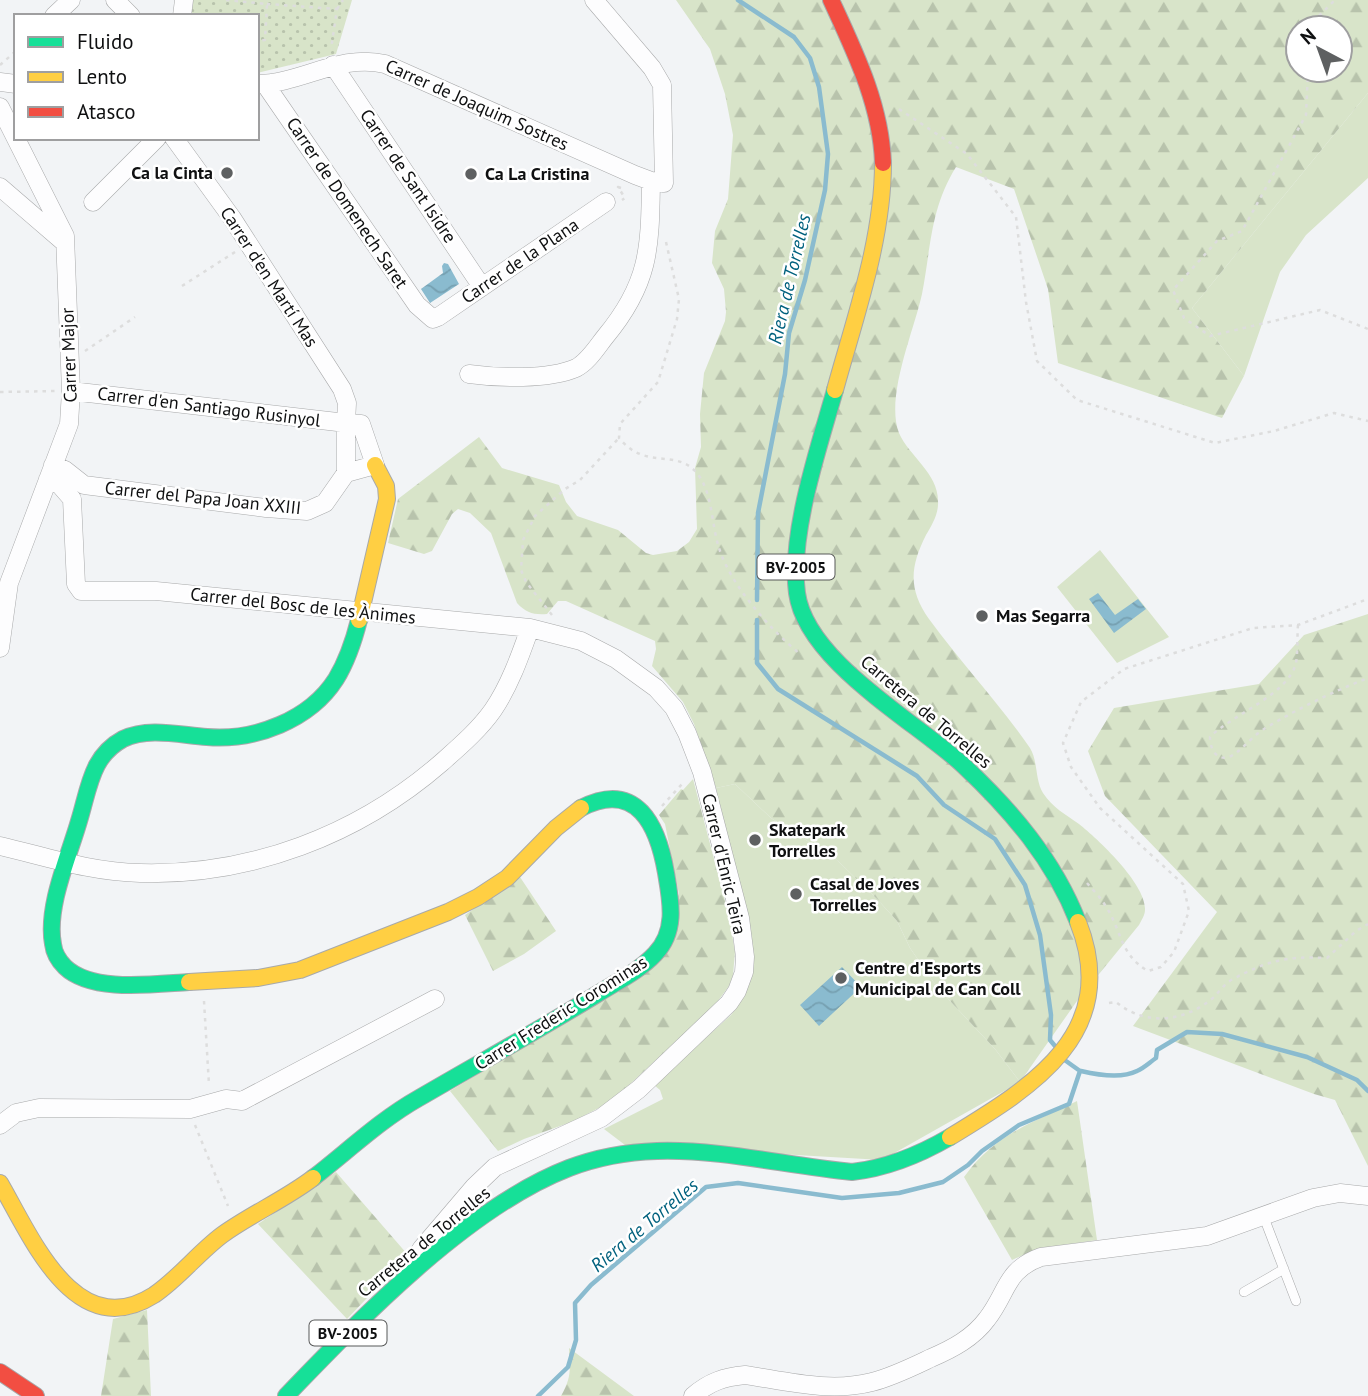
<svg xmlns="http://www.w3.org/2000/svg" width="1368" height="1396" font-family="'PT Sans',sans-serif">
<defs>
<pattern id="forest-firs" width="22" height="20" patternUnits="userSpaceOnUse" patternTransform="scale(1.75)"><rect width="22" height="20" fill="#d8e4c9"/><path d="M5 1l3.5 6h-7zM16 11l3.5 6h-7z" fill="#b8c3ac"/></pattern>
<pattern id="park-dots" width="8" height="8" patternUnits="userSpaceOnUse" patternTransform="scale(1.75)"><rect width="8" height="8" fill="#d8e4c9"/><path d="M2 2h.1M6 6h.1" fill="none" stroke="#b8c3ac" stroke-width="1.8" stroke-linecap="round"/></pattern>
<pattern id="water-waves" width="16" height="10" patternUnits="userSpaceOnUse" patternTransform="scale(1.75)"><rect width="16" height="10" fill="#8abbcf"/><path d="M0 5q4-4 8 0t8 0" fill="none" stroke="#76a0b1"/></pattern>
</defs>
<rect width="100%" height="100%" fill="#f2f4f6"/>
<path fill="#d8e4c9" d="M 1368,93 L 1368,178 L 1306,235 L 1280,272 L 1244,376 L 1192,308 Z
M 1100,550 L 1169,637 L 1117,663 L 1057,587 Z
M 735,784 L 771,818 L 836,859 L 878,900 L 897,921 L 910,948 L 937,987 L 995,1049 L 1020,1082 L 882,1160 L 625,1145 L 604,1129 L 663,1099 L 660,1090 L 654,1085 L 731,1015 L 743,998 L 753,972 L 750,929 L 716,788 Z"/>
<path fill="url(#forest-firs)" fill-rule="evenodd" d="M 676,0 L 1368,0 L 1368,93 L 1192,308 L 1244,376 L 1222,418 L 1058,363 L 1048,289 L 1014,189 L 956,167 C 930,209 931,248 922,294 C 914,331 885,397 899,433 C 909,456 938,473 938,501 C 939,513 932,525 926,535 C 910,567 908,589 929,619 C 961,663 999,703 1030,748 C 1038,761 1035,780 1043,793 C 1053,808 1065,814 1079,824 C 1098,839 1147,885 1145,910 C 1145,915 1141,921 1139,925 L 1077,1001 L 1020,1082 L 995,1049 L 937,987 L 910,948 L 897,921 L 878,900 L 836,859 L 771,818 L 735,784 L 716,788 L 694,724 L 683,702 L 652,666 L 656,649 L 655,641 L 566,601 L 558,601 L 547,614 C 534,615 526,613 517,603 L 491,533 L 470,513 L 458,509 L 452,514 L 432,551 L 424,554 L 388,543 L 398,499 L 479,437 L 502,468 L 559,485 L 566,502 L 577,516 L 618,530 L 646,553 L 653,555 L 677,551 L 689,542 L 697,529 L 695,468 L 701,447 L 700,414 L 704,373 L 725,321 L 726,312 L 724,289 L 712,263 L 715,231 L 728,199 L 733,135 L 725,94 L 710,49 ZM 1298,28 L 1340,28 L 1340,70 L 1298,70 Z
M 1368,614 L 1368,1166 L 1335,1100 L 1314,1094 L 1133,1026 L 1217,912 L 1105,796 L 1088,751 L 1114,708 L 1259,684 L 1304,635 Z
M 693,779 L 729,916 L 735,952 L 733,975 L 729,986 L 715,1005 L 612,1101 L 574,1121 L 524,1139 L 498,1151 L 450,1091 L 645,973 L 679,894 L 665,824 L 659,815 L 681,789 L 683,790 Z
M 520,877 L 556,931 L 524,954 L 493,971 L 465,915 Z
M 1077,1101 L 1097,1240 L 1037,1249 L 1012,1260 L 964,1177 C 995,1134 1032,1123 1077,1101 Z
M 336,1172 L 408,1255 L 347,1319 L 258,1224 Z
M 147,1310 L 151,1396 L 101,1396 L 113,1319 Z
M 569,1348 L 634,1396 L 561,1396 C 572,1376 570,1370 569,1348 Z"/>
<path fill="url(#park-dots)" d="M 192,0 L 352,0 L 336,54 L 257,73 L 257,16 L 189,16 Z"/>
<path fill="url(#water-waves)" d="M 444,263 L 448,264 L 459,284 L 430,303 L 421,289 L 443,273 L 442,266 Z
M 1098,593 L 1115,615 L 1138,599 L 1146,609 L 1114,633 L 1089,599 Z
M 842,967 L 861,987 L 819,1026 L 800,1005 Z"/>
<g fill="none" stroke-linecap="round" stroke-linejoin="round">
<path stroke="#8abbcf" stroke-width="4.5" d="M 738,0 L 794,37 L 810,58 L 819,87 L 828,154 L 825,190 L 805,280 L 789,333 L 785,374 L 758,513 L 757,600
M 757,620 L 757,663 L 778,689 L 917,776 L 944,805 L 995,839 L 1025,885 L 1040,935 L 1051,1015 L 1050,1040 L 1055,1046
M 1081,1071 C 1098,1075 1121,1079 1137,1071 C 1144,1068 1150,1062 1156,1058 L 1157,1050 L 1187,1032 L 1222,1034 L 1307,1057 L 1357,1080 L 1368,1091
M 538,1396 L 568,1367 L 576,1340 L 575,1303 L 591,1285 L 706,1187 L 738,1183 L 842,1198 L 899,1193 L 943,1182 L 968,1165 L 982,1151 L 1019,1125 L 1069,1104 L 1080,1071 L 1066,1061"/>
<defs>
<path id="lane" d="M 1263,1215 L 1296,1301
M 1244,1292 L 1284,1269"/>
<path id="street" d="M 115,0 L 131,16
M 54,16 L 71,0
M 182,16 L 184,0
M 333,65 L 482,287
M 0,82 L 16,84
M 257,84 C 301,84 340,53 385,64 L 635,175 L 651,181 L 664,183 L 662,85 L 652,68 L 594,0
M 265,84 L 417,305 L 433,319 L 438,317 L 606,202
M 0,107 L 65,236 L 71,391 L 69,424 L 9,583 L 0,648
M 0,187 L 65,243
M 93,202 L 157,138
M 469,374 C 498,378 548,380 576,368 C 588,362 597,347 605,337 C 650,283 650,248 651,181
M 71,391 L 346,423 L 347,403 L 342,389 L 232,218 L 174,138
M 346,423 L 361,424 L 375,465 L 346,473 Z
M 53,465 L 65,470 L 84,485
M 48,479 L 59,484 L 72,499 L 76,584 L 81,591 L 156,591 L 530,628 L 581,641 L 616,659 L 656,688 L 674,708 L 687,733 L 702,772 L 740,918 L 745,957 L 744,972 L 737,991 L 729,1003 L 639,1089 L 601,1118 L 495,1167 L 474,1187 L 422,1248 L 409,1268
M 84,485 L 266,508 L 307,511 L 325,503 L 346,473
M 0,846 C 47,857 91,872 140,873 C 251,876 358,835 441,763 C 459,747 479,730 493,710 C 510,685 520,656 530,628
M 0,1125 L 16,1113 L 39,1108 L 190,1109 L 226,1099 L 242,1101 L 435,999
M 693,1396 C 709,1382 724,1377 745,1375 C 786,1381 830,1393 872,1382 C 892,1377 912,1367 931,1358 C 952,1349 973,1338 987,1319 C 1008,1292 1005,1270 1041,1257 L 1207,1236 L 1313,1198 L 1340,1193 L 1368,1196"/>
<path id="fast" d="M 835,390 C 819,447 789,534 797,593 C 806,661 915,721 963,765 C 1011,810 1054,860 1078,922
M 189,982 C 154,984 92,993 65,967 C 59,961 54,953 53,944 C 46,907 69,856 79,821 C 85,802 88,782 97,765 C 103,754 112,745 123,739 C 149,727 179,735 207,737 C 255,741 310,720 336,679 C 347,661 354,640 359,620
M 313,1178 C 348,1151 380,1120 419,1098 C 479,1063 539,1030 599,993 C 618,981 639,971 655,954 C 677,931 671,902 666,873 C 658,826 637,779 581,808
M 286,1396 C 361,1318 468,1207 569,1168 C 598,1157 627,1152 657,1151 C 723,1149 787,1166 852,1172 C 888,1168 919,1155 950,1137"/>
<path id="slow" d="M 835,390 C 855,317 883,240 883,163
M 359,620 L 387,499 L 386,486 L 375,465
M 189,982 L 258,978 L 300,970 L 448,912 L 478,897 L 507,878 L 556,828 L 581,808
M 950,1137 C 1032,1087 1122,1033 1078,922
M 0,1183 C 31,1236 75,1345 154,1295 C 179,1278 198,1253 222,1235 C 251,1214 284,1200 313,1178"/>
<path id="jam" d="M 831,0 C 855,52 881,105 883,163
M 0,1372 L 36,1396"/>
</defs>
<use href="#lane" stroke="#a8a9aa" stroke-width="10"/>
<use href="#street" stroke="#a8a9aa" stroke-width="19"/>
<use href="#fast" stroke="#a8a9aa" stroke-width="18"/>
<use href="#slow" stroke="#a8a9aa" stroke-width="18"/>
<use href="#jam" stroke="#a8a9aa" stroke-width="18"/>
<path stroke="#ddd" stroke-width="2.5" stroke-dasharray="3.5 5" stroke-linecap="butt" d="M 226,0 L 267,4 L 265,40 L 257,41
M 267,4 L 337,9 L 331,49
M 337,9 L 343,0
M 1307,28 L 1335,0
M 0,65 L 16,51
M 1308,70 L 1306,115 L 1242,231 L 1217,241 L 1173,290 L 1184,318 L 1210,336 L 1320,310 L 1368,329
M 899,109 L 967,154 L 1016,217 L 1026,302 L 1037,361 L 1077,400 L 1215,443 L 1274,431 L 1334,413 L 1368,421
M 621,188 L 618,187 L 625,198 L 622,200
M 666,242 L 679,299 L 677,319 L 658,382 L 620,424 L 619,438 C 645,470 674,449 695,471 C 713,490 711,524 719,548 C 731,586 770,629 800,654
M 182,286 L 235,252
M 85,351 L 135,317
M 0,392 L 56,391
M 552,615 L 526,582 L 521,570 L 523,540 L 535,516 L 565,489 L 580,480 L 619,438
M 1298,625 C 1297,637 1298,651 1296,663 C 1288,695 1233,714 1210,737 C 1210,747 1215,761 1229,757 C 1241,752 1252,736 1264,729 C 1297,709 1332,692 1368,678
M 662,806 L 682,784
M 1087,883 C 1093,890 1100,897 1105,905 C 1122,930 1119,954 1148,971 L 1161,967 L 1174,952 L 1189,911 L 1183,884 L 1100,808 L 1071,767 L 1063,743 L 1081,702 L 1124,669 L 1253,628 L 1298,625 L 1368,599
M 204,1001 L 209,1085
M 1109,1003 L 1116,1002 C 1146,1027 1185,1022 1214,997 C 1220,991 1225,983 1233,979 C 1269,960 1287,956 1327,958 L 1356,931 L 1368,924
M 195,1125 L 228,1206"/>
<use href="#lane" stroke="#fdfdfe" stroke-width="9"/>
<use href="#street" stroke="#fdfdfe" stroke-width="18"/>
<use href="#fast" stroke="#16e098" stroke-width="16"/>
<use href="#slow" stroke="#ffcf43" stroke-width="16"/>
<use href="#jam" stroke="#f24e42" stroke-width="16"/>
</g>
<g fill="#5e6061" stroke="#fff" stroke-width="2.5">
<circle cx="227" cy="173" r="7"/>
<circle cx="471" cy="174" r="7"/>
<circle cx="982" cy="616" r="7"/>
<circle cx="755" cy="840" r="7"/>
<circle cx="796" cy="894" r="7"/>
<circle cx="841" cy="978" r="7"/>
</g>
<g text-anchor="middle" stroke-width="5" stroke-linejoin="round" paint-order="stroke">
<g fill="#fff" stroke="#575858" stroke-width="2">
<rect x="757.5" y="554.5" width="77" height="25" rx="5"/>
<rect x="309.5" y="1320.5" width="77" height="25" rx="5"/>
</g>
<g font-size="16" font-weight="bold" fill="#0f1011">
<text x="796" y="573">BV-2005</text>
<text x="348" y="1339">BV-2005</text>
</g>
<g font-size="18" fill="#0f1011" stroke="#fff">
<text transform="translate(477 105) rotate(24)" y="6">Carrer de Joaquim Sostres</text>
<text transform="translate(408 176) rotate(56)" y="6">Carrer de Sant Isidre</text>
<text transform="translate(347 203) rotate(56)" y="6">Carrer de Domenech Saret</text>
<text transform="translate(520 261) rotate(-34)" y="6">Carrer de la Plana</text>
<text transform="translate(269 277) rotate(57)" y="6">Carrer d'en Martí Mas</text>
<text transform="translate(69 355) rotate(-92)" y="6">Carrer Major</text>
<text transform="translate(209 407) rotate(7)" y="6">Carrer d'en Santiago Rusinyol</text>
<text transform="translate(203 498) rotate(6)" y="6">Carrer del Papa Joan XXIII</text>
<text transform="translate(303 606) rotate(6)" y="6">Carrer del Bosc de les Ànimes</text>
<text transform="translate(926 712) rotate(40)" y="6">Carretera de Torrelles</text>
<text transform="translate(724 864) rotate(77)" y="6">Carrer d'Enric Teira</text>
<text transform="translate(561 1013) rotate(-32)" y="6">Carrer Frederic Corominas</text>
<text transform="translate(424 1242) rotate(-39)" y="6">Carretera de Torrelles</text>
</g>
<g font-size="18" font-weight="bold" fill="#0f1011" stroke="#fff" text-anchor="start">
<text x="213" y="179" text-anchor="end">Ca la Cinta</text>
<text x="485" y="180">Ca La Cristina</text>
<text x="996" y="622">Mas Segarra</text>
<text x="769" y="836">Skatepark<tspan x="769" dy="21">Torrelles</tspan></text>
<text x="810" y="890">Casal de Joves<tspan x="810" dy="21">Torrelles</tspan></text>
<text x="855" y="974">Centre d'Esports<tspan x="855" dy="21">Municipal de Can Coll</tspan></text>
</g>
<g font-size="19" font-style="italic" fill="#00617e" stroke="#fff">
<text transform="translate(789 279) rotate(-77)" y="7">Riera de Torrelles</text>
<text transform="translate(644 1225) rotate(-40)" y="7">Riera de Torrelles</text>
</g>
</g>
<rect x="14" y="14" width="245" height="126" fill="#ffffff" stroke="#9f9fa0" stroke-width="2"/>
<rect x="28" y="37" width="35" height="10" fill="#16e098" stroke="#9f9fa0" stroke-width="2"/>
<text x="77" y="49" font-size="21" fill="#0f1011">Fluido</text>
<rect x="28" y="72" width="35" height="10" fill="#ffcf43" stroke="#9f9fa0" stroke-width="2"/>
<text x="77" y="84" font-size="21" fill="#0f1011">Lento</text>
<rect x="28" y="107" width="35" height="10" fill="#f24e42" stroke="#9f9fa0" stroke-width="2"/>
<text x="77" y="119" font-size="21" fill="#0f1011">Atasco</text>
<g transform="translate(1319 49) rotate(319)"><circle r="33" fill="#ffffff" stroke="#9f9fa0" stroke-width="2"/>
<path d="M0-5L12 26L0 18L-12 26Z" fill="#5e6061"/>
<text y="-10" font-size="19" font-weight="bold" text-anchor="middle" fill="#0f1011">N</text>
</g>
</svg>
